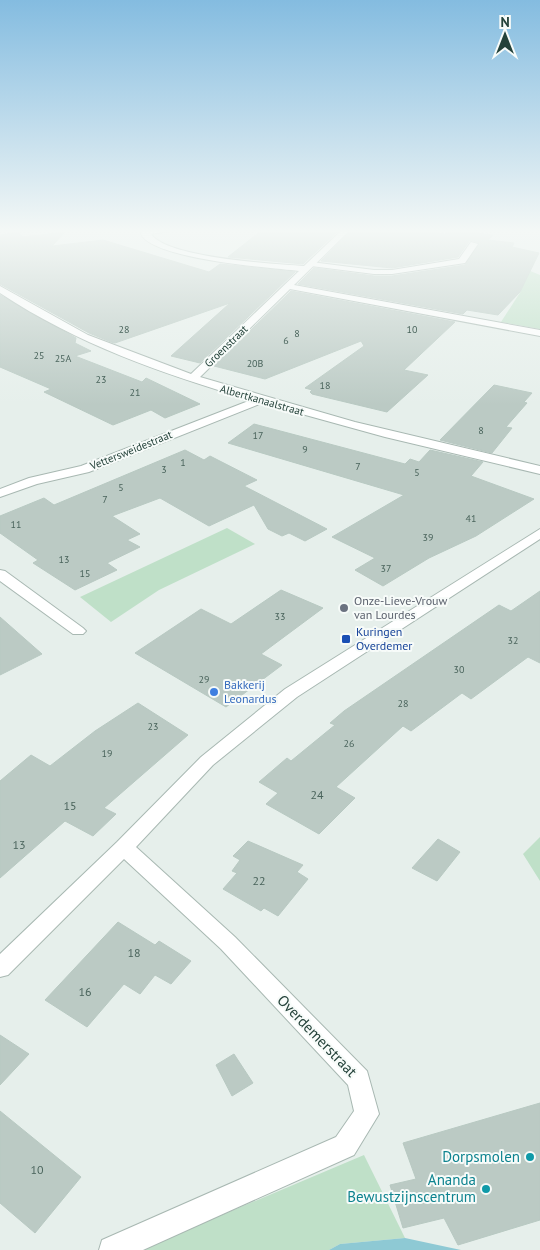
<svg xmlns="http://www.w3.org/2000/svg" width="540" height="1250" font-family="'PT Sans',sans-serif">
<rect width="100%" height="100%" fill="#e6efeb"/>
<path fill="#bfe0c8" d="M 489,254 L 540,275 L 540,329 L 501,322 L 521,291 L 459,280 Z
M 227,528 L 255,544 L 159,590 L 111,622 L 80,597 Z
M 540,837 L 540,881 L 523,854 Z
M 364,1155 L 405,1238 L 340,1244 L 329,1250 L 139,1250 Z"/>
<path fill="#8ec9d4" d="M 405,1238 L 461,1250 L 329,1250 L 340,1244 Z"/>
<path fill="#bbcac4" stroke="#b8c9c2" d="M 262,230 L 339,230 L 303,264 L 228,257 Z
M 352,230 L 408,230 L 446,234 L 449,230 L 454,230 L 493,235 L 488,240 L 514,243 L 512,247 L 539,253 L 520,292 L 498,315 L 467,310 L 463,314 L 298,284 L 314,268 L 374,276 L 392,276 L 465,265 L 480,243 L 470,240 L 458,257 L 392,268 L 321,261 Z
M 18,232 L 23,237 L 65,232 L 52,246 L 103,240 L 209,272 L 220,264 L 295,272 L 200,363 L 171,356 L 230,303 L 115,343 L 111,342 L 89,333 L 0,284 L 0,235 Z
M 291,291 L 455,322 L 404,370 L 428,375 L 387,412 L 312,394 L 310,392 L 312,390 L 305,388 L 364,346 L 361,341 L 265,379 L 214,366 Z
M 0,295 L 76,338 L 75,343 L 91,351 L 75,356 L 142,382 L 146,378 L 200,404 L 165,418 L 151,410 L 113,425 L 44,392 L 51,389 L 0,367 Z
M 494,385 L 532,393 L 524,402 L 527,403 L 506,427 L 512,428 L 492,453 L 440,440 Z
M 254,424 L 405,464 L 410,459 L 419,462 L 430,450 L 483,462 L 471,476 L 534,499 L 476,536 L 429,558 L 383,586 L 355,570 L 375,558 L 332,537 L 404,495 L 228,443 Z
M 185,450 L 204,460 L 210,456 L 257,480 L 244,486 L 327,529 L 305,541 L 289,533 L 282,536 L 268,529 L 254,505 L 209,526 L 160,498 L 112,516 L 140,534 L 127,540 L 140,547 L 107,563 L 117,570 L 75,590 L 33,563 L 38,560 L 0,533 L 0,516 L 44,498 L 54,505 Z
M 281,590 L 323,608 L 261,654 L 282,665 L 226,707 L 135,653 L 201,609 L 231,624 Z
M 540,591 L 540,663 L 528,657 L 471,699 L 462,693 L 411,731 L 403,726 L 336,787 L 355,798 L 319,834 L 266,804 L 278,793 L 259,782 L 287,758 L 291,761 L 335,725 L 330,723 L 344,711 L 499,605 L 511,611 Z
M 0,617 L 42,654 L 0,675 Z
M 138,703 L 188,735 L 104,808 L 116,814 L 93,836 L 65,821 L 0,878 L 0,781 L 31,755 L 50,766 L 95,731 Z
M 438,839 L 460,852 L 437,881 L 412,868 Z
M 248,841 L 303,865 L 297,872 L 308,879 L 278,916 L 264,908 L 261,911 L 223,889 L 237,873 L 232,871 L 240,860 L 233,856 Z
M 118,922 L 155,945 L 159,941 L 191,961 L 171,984 L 155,975 L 140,994 L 124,984 L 87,1027 L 45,1000 Z
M 0,1035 L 29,1054 L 0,1085 Z
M 234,1054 L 253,1083 L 232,1096 L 216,1065 Z
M 540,1103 L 540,1220 L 458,1245 L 444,1218 L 403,1228 L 390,1185 L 416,1179 L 403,1143 Z
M 0,1111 L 81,1177 L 35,1233 L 0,1203 Z"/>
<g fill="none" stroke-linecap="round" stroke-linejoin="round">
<defs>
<path id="service" d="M 471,242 L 478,244 L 465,263 L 392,274 L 374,274 L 311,266 L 307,264 L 311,262 L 374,270 L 392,270 L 459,259 Z"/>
<path id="minor" d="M 140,230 L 174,230 L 151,234 C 167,258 274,264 304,266 L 342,230 L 350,230 L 294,285 L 540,330 L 540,336 L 290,289 L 200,377 L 355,422 L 540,466 L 540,474 L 385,437 L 262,403 L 89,472 L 37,484 L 0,497 L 0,489 L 29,478 L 81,466 L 251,400 C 163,374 77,344 0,293 L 0,286 L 88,335 L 191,374 L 299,271 C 273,268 141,259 140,230 Z
M 540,529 L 540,539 L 297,697 L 213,765 L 136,847 L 235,937 L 367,1071 L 379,1114 L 354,1155 L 143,1250 L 99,1250 L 102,1240 L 336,1137 L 354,1111 L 348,1085 L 221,949 L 124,859 L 8,975 L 0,977 L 0,954 L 117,842 L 201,757 L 285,689 Z
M 0,570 L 5,571 L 83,628 L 86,631 L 83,634 L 73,634 L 0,581 Z"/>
</defs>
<use href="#service" stroke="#a8b8b2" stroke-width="2"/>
<use href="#minor" stroke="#a8b8b2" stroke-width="2"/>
<use href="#service" fill="#fff" fill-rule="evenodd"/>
<use href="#minor" fill="#fff" fill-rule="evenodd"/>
</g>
<linearGradient id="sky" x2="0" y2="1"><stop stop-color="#84bce0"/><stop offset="0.57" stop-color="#f4f8f6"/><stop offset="1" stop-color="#f4f8f6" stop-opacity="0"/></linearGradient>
<rect width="540" height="405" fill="url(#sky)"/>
<circle fill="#6b7280" stroke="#f7fbf9" stroke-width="2" cx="344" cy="608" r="5"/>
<rect fill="#1a4fb4" stroke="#f7fbf9" stroke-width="2" x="341" y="634" width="10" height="10" rx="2.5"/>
<circle fill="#3f7fe0" stroke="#f7fbf9" stroke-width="2" cx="214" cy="692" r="5"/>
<g fill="#0f9aa8" stroke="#f7fbf9" stroke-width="2">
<circle cx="530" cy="1157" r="5"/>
<circle cx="486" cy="1189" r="5"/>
</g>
<g text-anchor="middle" stroke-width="4" stroke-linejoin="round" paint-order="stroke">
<g font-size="10" fill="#4a645c">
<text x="124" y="333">28</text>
<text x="412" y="333">10</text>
<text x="297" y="337">8</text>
<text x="286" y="344">6</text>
<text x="39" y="359">25</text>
<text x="63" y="362">25A</text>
<text x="255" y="367">20B</text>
<text x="101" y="383">23</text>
<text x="325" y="389">18</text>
<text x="135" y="396">21</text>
<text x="481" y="434">8</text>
<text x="258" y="439">17</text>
<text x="305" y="453">9</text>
<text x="183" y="466">1</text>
<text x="358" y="470">7</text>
<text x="164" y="473">3</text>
<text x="417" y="476">5</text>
<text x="121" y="491">5</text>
<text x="105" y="503">7</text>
<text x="471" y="522">41</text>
<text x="16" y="528">11</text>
<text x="428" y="541">39</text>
<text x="64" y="563">13</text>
<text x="386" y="572">37</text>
<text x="85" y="577">15</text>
<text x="280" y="620">33</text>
<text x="513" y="644">32</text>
<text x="459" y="673">30</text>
<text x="204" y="683">29</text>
<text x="403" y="707">28</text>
<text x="153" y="730">23</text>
<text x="349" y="747">26</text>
<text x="107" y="757">19</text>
</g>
<g font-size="11" fill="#24423a" stroke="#f7fbf9">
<text transform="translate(226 346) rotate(-44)" y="4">Groenstraat</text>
<text transform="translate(262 400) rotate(16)" y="4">Albertkanaalstraat</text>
<text transform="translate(131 450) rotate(-22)" y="4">Vettersweidestraat</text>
</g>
<g font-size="12" fill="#5b616d" stroke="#f7fbf9" text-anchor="start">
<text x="354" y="605">Onze-Lieve-Vrouw<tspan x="354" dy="14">van Lourdes</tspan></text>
</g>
<g font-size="12" fill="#164399" stroke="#f7fbf9" text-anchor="start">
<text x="356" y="636">Kuringen<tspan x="356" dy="14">Overdemer</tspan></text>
</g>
<g font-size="12" fill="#366cbe" stroke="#f7fbf9" text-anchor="start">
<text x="224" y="689">Bakkerij<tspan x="224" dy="14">Leonardus</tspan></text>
</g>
<g font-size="12" fill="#4a645c">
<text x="317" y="799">24</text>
<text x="70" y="810">15</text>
<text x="19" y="849">13</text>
<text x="259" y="885">22</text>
<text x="134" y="957">18</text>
<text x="85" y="996">16</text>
<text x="37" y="1174">10</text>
</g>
<g font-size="15" fill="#24423a" stroke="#f7fbf9">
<text transform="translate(317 1036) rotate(46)" y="5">Overdemerstraat</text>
</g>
<g font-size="15" fill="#0d838f" stroke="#f7fbf9" text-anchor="end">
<text x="520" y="1162">Dorpsmolen</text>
<text x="476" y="1185">Ananda<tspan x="476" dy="17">Bewustzijnscentrum</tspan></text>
</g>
</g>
<g transform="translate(505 35)" stroke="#f7fbf9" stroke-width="4" paint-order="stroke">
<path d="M0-4L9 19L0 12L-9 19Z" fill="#24423a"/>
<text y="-8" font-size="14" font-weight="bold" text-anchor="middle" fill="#24423a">N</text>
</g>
</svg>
